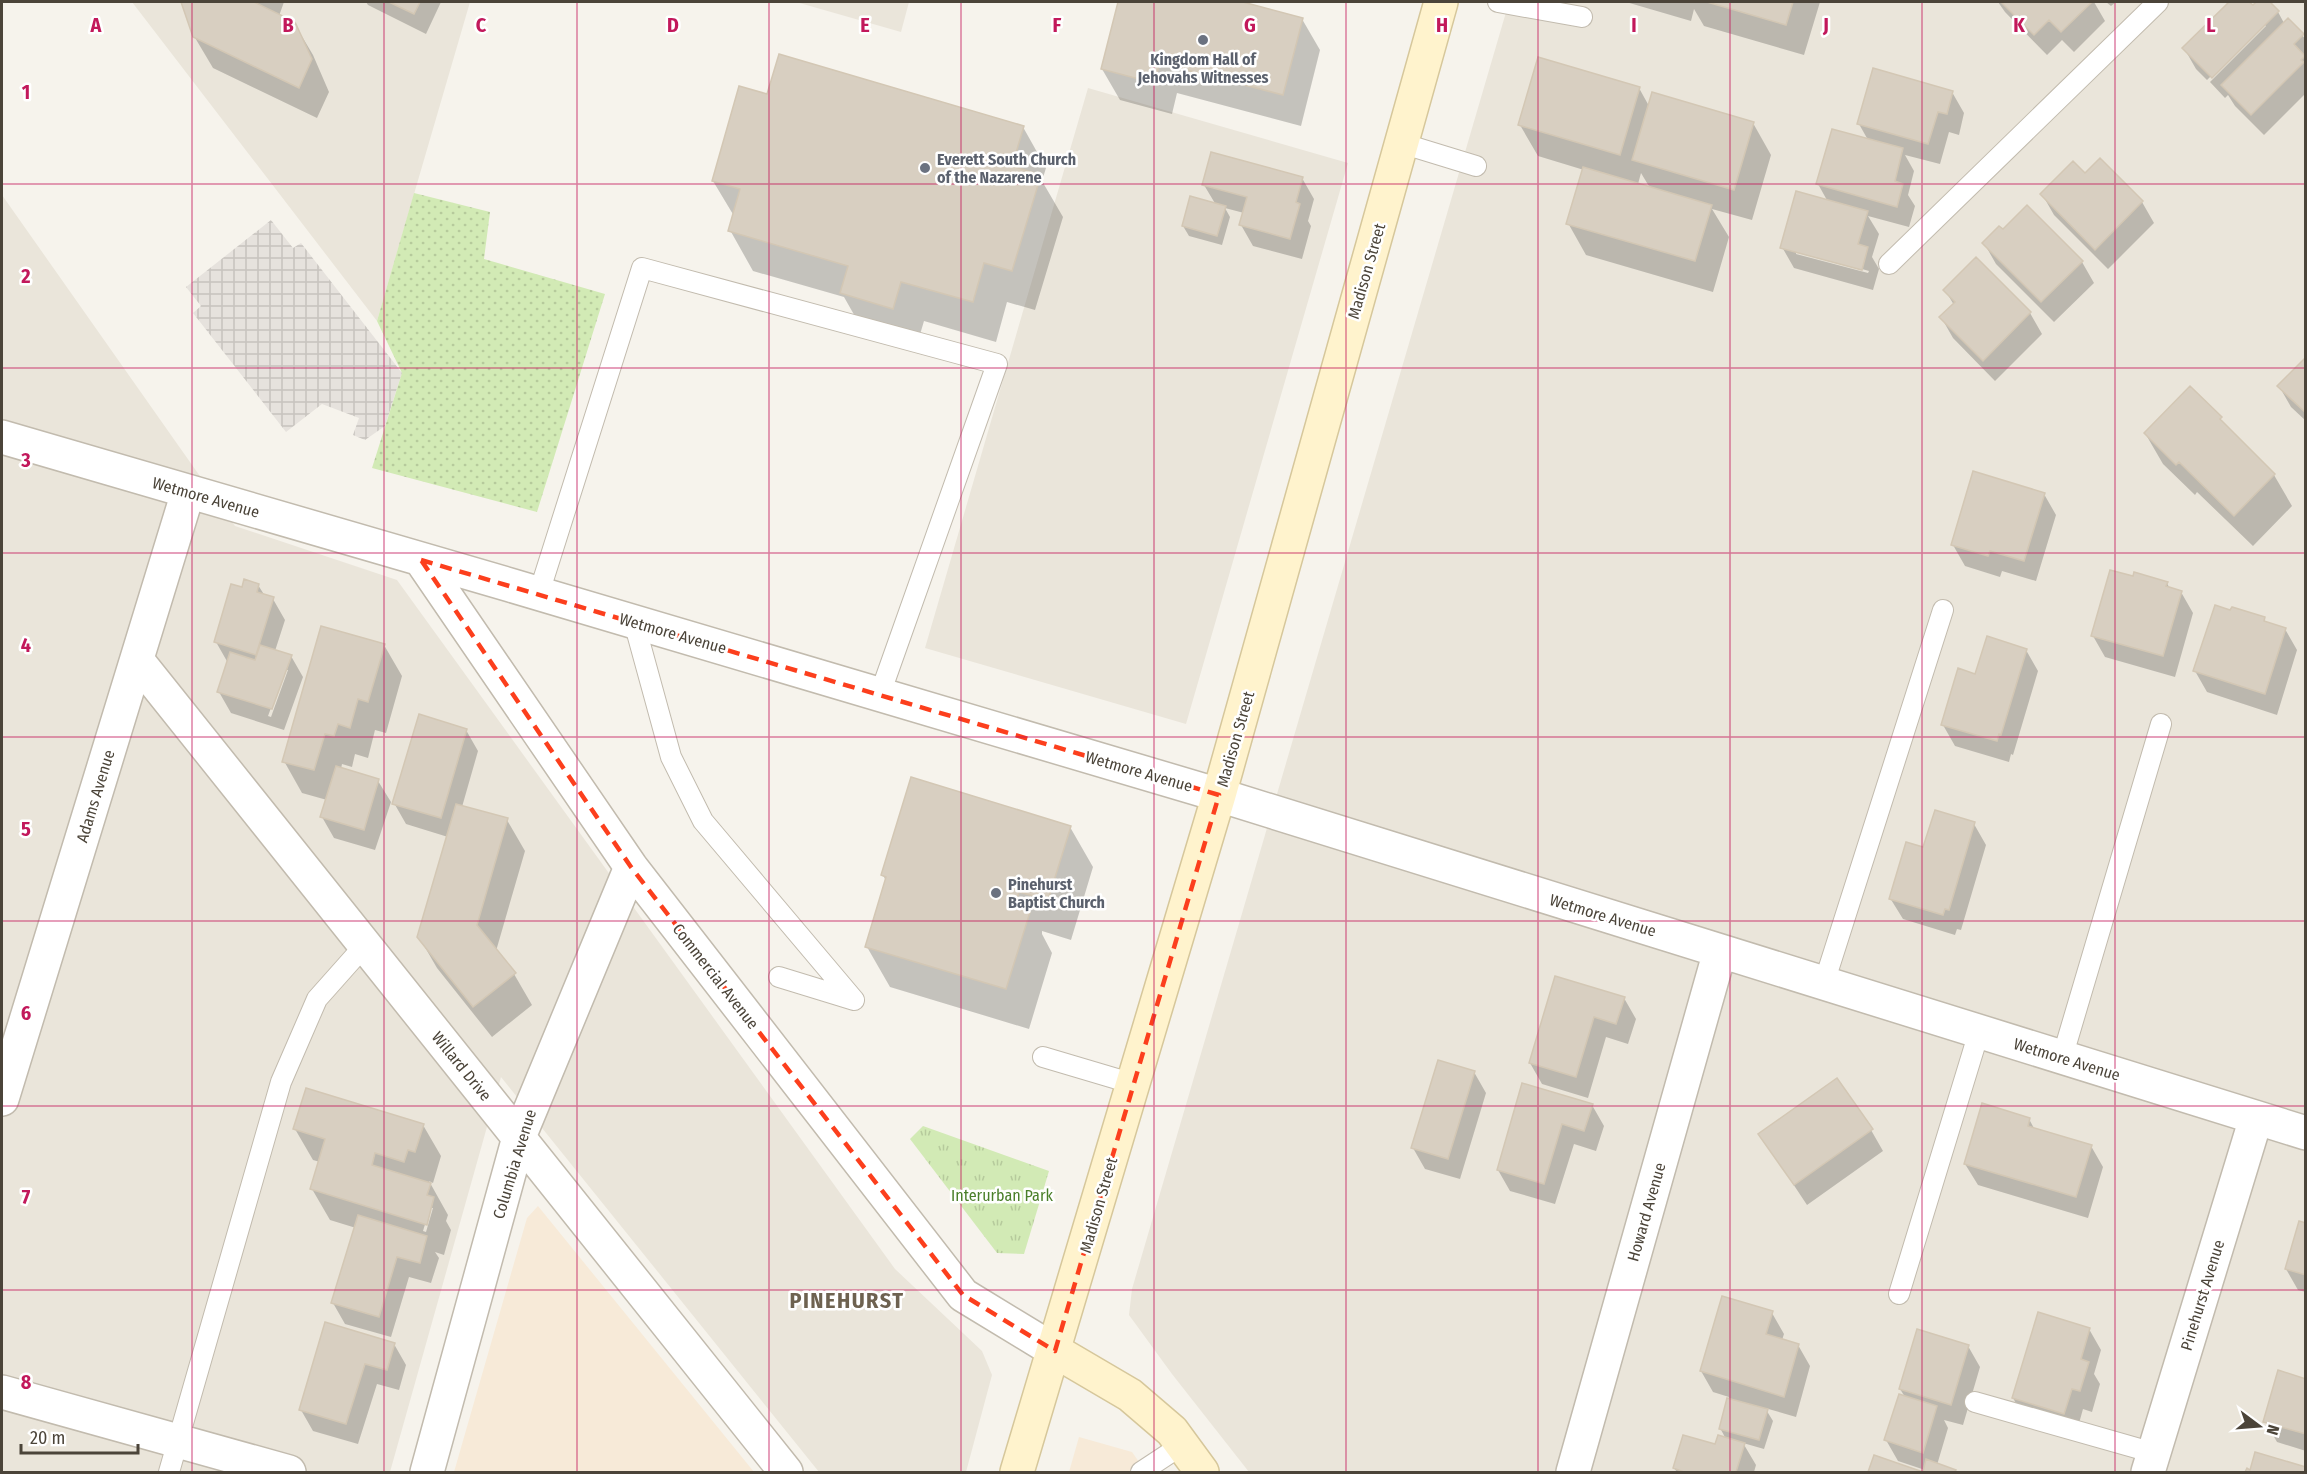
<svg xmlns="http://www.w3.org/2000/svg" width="2307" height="1474" font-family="'Fira Sans Condensed',sans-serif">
<defs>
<pattern id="industrial-grid" width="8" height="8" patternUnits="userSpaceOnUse" patternTransform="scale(1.5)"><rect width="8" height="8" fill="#e6e2dd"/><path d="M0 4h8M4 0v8" fill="none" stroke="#c7c3be"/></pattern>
<pattern id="grass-dots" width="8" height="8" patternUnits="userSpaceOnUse" patternTransform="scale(1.5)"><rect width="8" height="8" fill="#d2eab5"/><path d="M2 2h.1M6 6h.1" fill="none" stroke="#b6ca9c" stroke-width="1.8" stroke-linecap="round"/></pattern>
<pattern id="park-tufts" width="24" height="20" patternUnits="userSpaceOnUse" patternTransform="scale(1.5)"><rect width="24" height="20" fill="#d2eab5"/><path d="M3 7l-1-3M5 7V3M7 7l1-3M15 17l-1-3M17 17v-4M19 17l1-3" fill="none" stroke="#b6ca9c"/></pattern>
</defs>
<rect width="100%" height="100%" fill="#f6f3ec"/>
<path fill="#eae5da" d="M 132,2 L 470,2 L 377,321 Z
M 796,2 L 909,2 L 901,32 Z
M 1509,2 L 2305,2 L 2305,1472 L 1249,1472 L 1172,1374 L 1129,1315 L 1132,1289 Z
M 1088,88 L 1348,163 L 1186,724 L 925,648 Z
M 2,195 L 235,526 L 397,580 L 895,1269 L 982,1351 L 992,1375 L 966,1472 L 819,1472 L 501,1077 L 390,1472 L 2,1472 Z"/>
<path fill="#f7ead8" d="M 538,1206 L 754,1472 L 454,1472 L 527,1218 Z
M 1079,1437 L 1132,1452 L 1146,1472 L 1069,1472 Z"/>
<path fill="url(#industrial-grid)" d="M 271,220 L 293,248 L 301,243 L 402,373 L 385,426 L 365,440 L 353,435 L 359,418 L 322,404 L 286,432 L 193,313 L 201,306 L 186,287 Z"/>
<path fill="url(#grass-dots)" d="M 414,193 L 490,212 L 484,259 L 605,294 L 537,512 L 372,468 L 402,373 L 377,321 Z"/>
<path fill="url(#park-tufts)" d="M 923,1126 L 1049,1171 L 1024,1254 L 997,1253 L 910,1139 Z"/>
<path fill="#0003" fill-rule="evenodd" d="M 183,2 L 284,2 L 279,16 L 294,23 L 313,55 L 329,92 L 317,118 L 213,68 L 194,36 Z
M 366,2 L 441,2 L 426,34 L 368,5 Z
M 1120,2 L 1237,2 L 1302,19 L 1320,50 L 1301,126 L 1177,93 L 1172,114 L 1120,100 L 1102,69 Z
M 1626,2 L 1820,2 L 1804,55 L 1704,26 L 1694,9 L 1691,21 Z
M 1998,2 L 2094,2 L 2105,21 L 2074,52 L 2062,40 L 2047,55 L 2005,12 Z
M 2106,2 L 2116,2 L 2111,6 Z
M 2231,2 L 2247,2 L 2253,7 L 2258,2 L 2268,2 L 2278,12 L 2284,23 L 2302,35 L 2306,40 L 2306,93 L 2264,135 L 2235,106 L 2228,95 L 2225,98 L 2210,82 L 2266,26 L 2264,24 L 2207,80 L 2196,69 L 2184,48 Z
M 1639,88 L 1649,106 L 1753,123 L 1771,155 L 1752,220 L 1712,209 L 1729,237 L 1713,292 L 1586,255 L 1568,223 L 1584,170 L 1538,156 L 1520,125 ZM 1641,173 L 1650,188 L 1638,184 Z
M 1952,92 L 1964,113 L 1959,135 L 1949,132 L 1940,164 L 1905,155 L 1914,171 L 1908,195 L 1915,206 L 1909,227 L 1868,216 L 1879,234 L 1872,257 L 1879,269 L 1873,290 L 1794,268 L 1782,247 L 1828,202 L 1818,184 L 1868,140 L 1859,124 ZM 1796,250 L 1869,271 L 1868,273 L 1796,254 Z
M 1023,127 L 1046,168 L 1042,181 L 1063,217 L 1035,310 L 1007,302 L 996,342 L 924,321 L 916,348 L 865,334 L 844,297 L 753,271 L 730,230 L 734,216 L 713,181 Z
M 2100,160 L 2142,202 L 2154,223 L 2108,269 L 2054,215 L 2042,194 L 2085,175 Z
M 1302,178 L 1314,199 L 1308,221 L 1311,226 L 1302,259 L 1253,246 L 1241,225 L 1244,213 L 1225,208 L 1230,217 L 1222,245 L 1189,236 L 1183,226 L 1216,205 L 1204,185 Z
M 1984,243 L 2082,262 L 2094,283 L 2054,322 L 1996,264 Z
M 1976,259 L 2030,313 L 2042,334 L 1995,381 L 1953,338 L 1941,317 L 1954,305 L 1945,290 Z
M 2306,359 L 2306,421 L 2291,407 L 2279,386 Z
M 2220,418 L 2226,428 L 2274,475 L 2292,506 L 2253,546 L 2197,492 L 2195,495 L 2163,464 L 2145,433 Z
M 2044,494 L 2056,515 L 2036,581 L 2002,571 L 2000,577 L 1965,566 L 1953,545 Z
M 2167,583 L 2170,589 L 2181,592 L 2193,613 L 2175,677 L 2105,657 L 2093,636 Z
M 258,585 L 265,596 L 273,599 L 285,620 L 275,651 L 291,656 L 303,677 L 284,730 L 231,713 L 219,692 L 228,663 L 216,642 L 243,589 ZM 285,670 L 288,670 L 271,717 L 268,716 Z
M 2264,619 L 2266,623 L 2285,629 L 2297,650 L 2277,715 L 2207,692 L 2195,671 Z
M 384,645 L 402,676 L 386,733 L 375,730 L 368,758 L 355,754 L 352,767 L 342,764 L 341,769 L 378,781 L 391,802 L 375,850 L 334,838 L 322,817 L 327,800 L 302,793 L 284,761 Z
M 2026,650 L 2038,671 L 2013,755 L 2011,754 L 2009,762 L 1955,746 L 1943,725 L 1976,676 Z
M 466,730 L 478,751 L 462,807 L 507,820 L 525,851 L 496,951 L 514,974 L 532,1005 L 492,1037 L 437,968 L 419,937 L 448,837 L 406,824 L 394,803 Z
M 1974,824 L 1986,845 L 1961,930 L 1957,929 L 1955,935 L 1903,919 L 1890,898 L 1924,849 Z
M 1070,827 L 1093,867 L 1071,940 L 1042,931 L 1042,934 L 1052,953 L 1029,1029 L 890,987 L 867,947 L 886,881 L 883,875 Z
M 1556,978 L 1624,998 L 1636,1019 L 1628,1044 L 1606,1037 L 1588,1098 L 1542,1084 L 1530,1063 Z
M 1474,1072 L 1486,1093 L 1460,1179 L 1425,1169 L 1413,1148 Z
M 1523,1085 L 1592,1105 L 1604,1126 L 1596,1151 L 1574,1144 L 1555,1204 L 1510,1191 L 1498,1170 Z
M 2029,1119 L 2035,1130 L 2091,1146 L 2103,1167 L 2088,1218 L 1978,1185 L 1965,1164 Z
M 423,1125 L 441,1156 L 433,1183 L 429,1181 L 448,1215 L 446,1221 L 451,1230 L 444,1255 L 435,1252 L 439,1258 L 431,1283 L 409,1277 L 391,1337 L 345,1324 L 333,1303 L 356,1228 L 330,1220 L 312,1189 L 320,1162 L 313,1160 L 295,1129 ZM 430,1208 L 433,1208 L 426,1232 L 423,1231 Z
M 1871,1130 L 1883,1151 L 1807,1205 L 1760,1134 Z
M 2306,1224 L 2306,1292 L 2298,1290 L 2286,1269 Z
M 1772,1313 L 1784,1334 L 1782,1340 L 1798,1345 L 1810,1366 L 1796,1417 L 1765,1408 L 1773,1421 L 1764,1449 L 1743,1443 L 1756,1465 L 1754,1472 L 1677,1472 L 1674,1468 L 1726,1439 L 1720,1428 L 1729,1397 L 1713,1392 L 1701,1371 Z
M 326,1324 L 394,1344 L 406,1365 L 399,1390 L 377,1384 L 358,1444 L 313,1431 L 301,1410 Z
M 2089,1329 L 2101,1350 L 2094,1374 L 2100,1384 L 2092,1412 L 2083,1409 L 2076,1434 L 2025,1419 L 2013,1398 Z
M 1968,1346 L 1980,1367 L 1963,1425 L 1944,1420 L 1948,1428 L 1937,1465 L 1956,1472 L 1924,1472 L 1925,1470 L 1898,1461 L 1886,1440 L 1905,1397 L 1900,1389 Z
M 2306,1380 L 2306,1451 L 2277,1442 L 2265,1421 Z
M 1875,1457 L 1921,1472 L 1870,1472 Z
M 2306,1468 L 2306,1472 L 2247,1472 L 2248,1470 Z"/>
<path fill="#d8cfc1" stroke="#d3c7b4" stroke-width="1.5" d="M 181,2 L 254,2 L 295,22 L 312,59 L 299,88 L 193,37 Z
M 389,2 L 420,2 L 414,14 Z
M 1118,2 L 1243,2 L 1303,18 L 1283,95 L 1160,63 L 1154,83 L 1101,69 Z
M 1707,2 L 1793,2 L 1786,25 Z
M 2001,2 L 2092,2 L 2061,32 L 2049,20 L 2034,35 Z
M 2229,2 L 2249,2 L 2253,5 L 2256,2 L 2270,2 L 2279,11 L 2212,78 L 2182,48 Z
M 2288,18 L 2304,34 L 2294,44 L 2305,56 L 2301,60 L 2304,62 L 2251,115 L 2221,85 Z
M 779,54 L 1024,126 L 1012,166 L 1041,175 L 1012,271 L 984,263 L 973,302 L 901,282 L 893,309 L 840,293 L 848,266 L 728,231 L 740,189 L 712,181 L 739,86 L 767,94 Z
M 1538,57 L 1640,87 L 1620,155 L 1518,125 Z
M 1873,68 L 1953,91 L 1947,114 L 1938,112 L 1928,144 L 1857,124 Z
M 1652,92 L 1754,122 L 1734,190 L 1632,160 Z
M 1832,129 L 1903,148 L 1895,181 L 1903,184 L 1897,207 L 1816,184 Z
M 1211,152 L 1303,177 L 1296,202 L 1300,204 L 1290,239 L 1239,225 L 1247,197 L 1202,185 Z
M 2100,158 L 2143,201 L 2095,250 L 2040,194 L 2073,161 L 2085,173 Z
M 1583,167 L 1712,205 L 1695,261 L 1566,224 Z
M 1796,191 L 1868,211 L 1858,244 L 1868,247 L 1862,270 L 1780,248 Z
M 1190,196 L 1226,206 L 1217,236 L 1182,226 Z
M 2027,205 L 2083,261 L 2041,302 L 1982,243 L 1999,226 L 2003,229 Z
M 1976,257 L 2031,312 L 1983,361 L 1939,317 L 1955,302 L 1943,290 Z
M 2306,357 L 2306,413 L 2277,386 Z
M 2190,386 L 2222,417 L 2220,419 L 2275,474 L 2234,516 L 2179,462 L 2176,465 L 2144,433 Z
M 1973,471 L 2045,493 L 2024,561 L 1990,551 L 1988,556 L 1951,545 Z
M 2110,570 L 2133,576 L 2134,572 L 2168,582 L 2166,586 L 2182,591 L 2163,656 L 2091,636 Z
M 244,579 L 259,584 L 257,592 L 274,597 L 256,655 L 214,642 L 231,584 L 242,587 Z
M 2215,605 L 2230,610 L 2232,607 L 2265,617 L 2264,621 L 2286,628 L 2265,694 L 2193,671 Z
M 321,626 L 385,644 L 368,702 L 358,699 L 350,728 L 338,724 L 334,736 L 325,734 L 314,770 L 282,762 Z
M 1987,636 L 2027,649 L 2001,735 L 1999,734 L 1997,741 L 1941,725 L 1958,668 L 1975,674 Z
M 260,645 L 292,655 L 272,709 L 217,692 L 230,652 L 255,660 Z
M 419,714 L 467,729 L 441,818 L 392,804 Z
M 336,766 L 379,779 L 364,830 L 320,817 Z
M 911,777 L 1071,826 L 1048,900 L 1019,892 L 1015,907 L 1030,912 L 1006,989 L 865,947 L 886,877 L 881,875 Z
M 456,804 L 508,818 L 477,925 L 516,973 L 473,1007 L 417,937 Z
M 1935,810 L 1975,822 L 1949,910 L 1945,909 L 1943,915 L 1889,899 L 1906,842 L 1923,847 Z
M 1555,976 L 1625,997 L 1616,1024 L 1594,1017 L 1576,1077 L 1529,1063 Z
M 1438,1060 L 1475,1071 L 1448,1159 L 1411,1148 Z
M 1837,1078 L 1873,1129 L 1794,1185 L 1758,1134 Z
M 1522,1083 L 1593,1104 L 1584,1131 L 1562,1124 L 1544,1184 L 1497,1170 Z
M 306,1088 L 424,1124 L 415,1152 L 408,1150 L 404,1162 L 375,1153 L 372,1165 L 431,1183 L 427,1195 L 434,1197 L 427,1225 L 310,1189 L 325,1139 L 293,1129 Z
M 1982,1103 L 2030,1118 L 2028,1126 L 2092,1145 L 2076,1197 L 1964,1164 Z
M 358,1215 L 427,1236 L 420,1263 L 397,1257 L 379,1317 L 331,1303 Z
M 2299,1221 L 2306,1223 L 2306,1275 L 2285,1269 Z
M 1722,1296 L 1773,1311 L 1766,1334 L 1799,1344 L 1784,1397 L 1700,1371 Z
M 2038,1312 L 2090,1328 L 2081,1359 L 2089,1362 L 2080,1391 L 2072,1389 L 2064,1414 L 2012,1398 Z
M 325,1322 L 395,1343 L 387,1370 L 365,1364 L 346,1424 L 299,1410 Z
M 1917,1329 L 1969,1345 L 1951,1405 L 1899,1389 Z
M 2278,1370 L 2306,1379 L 2306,1434 L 2263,1422 Z
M 1899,1394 L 1937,1406 L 1923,1453 L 1884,1440 Z
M 1727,1398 L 1768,1409 L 1759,1440 L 1719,1429 Z
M 1683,1435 L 1715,1444 L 1718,1435 L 1745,1443 L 1736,1472 L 1684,1472 L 1673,1468 Z
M 2255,1452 L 2306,1467 L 2306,1472 L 2245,1472 L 2247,1468 L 2250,1470 Z
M 1874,1455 L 1923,1472 L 1926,1459 L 1956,1470 L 1955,1472 L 1868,1472 Z"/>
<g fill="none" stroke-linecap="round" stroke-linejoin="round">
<defs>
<path id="lane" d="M 1498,2 L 1582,17
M 1401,143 L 1476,166
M 1889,264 L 2158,2
M 539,593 L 642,268 L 997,364 L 880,694
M 634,622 L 671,757 L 703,821 L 854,1000
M 779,977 L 854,1000
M 1824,983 L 1943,610
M 1043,1057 L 1134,1084
M 2062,1058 L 2161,724
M 1899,1294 L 1979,1032
M 1975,1402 L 2154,1453
M 169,1472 L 281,1082 L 317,999 L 365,945
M 1141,1472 L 1182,1445"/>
<path id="street" d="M 2,437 L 510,585 L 1219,795 L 2306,1133
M 421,560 L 631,867 L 963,1295 L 1055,1351
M 137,660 L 786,1472
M 2,1099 L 188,492
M 2,1392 L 289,1472
M 427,1472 L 519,1137 L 631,867
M 1573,1472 L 1720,951
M 2148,1472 L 2256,1118"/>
<path id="secondary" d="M 1055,1351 L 1130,1395 L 1172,1431 L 1202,1472
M 1017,1472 L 1219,795 L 1441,2"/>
</defs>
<use href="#lane" stroke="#c2bbae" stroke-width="22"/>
<use href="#street" stroke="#c2bbae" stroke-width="36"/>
<use href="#secondary" stroke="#d6c79b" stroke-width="36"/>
<use href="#lane" stroke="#fff" stroke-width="20"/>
<use href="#street" stroke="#fff" stroke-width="33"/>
<use href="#secondary" stroke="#fff3cd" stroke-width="33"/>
</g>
<path fill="none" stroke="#fc3f1d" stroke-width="4.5" stroke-dasharray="12 8" stroke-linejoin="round" d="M 421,560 L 1219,795 L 1055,1351 L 963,1295 L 631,867 Z"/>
<path fill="none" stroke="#c2185b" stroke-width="1.5" stroke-opacity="0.55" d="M 192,2 L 192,1472M 384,2 L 384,1472M 577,2 L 577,1472M 769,2 L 769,1472M 961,2 L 961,1472M 1154,2 L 1154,1472M 1346,2 L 1346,1472M 1538,2 L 1538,1472M 1730,2 L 1730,1472M 1922,2 L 1922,1472M 2115,2 L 2115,1472M 2,184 L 2306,184M 2,368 L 2306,368M 2,553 L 2306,553M 2,737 L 2306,737M 2,921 L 2306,921M 2,1106 L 2306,1106M 2,1290 L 2306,1290"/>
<g fill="#6b7280" stroke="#fff" stroke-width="2">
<circle cx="1203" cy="40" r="6"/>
<circle cx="925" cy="168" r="6"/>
<circle cx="996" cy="893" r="6"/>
</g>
<g text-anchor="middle" stroke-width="5" stroke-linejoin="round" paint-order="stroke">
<g font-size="16" font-weight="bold" fill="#5b616d" stroke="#fff" text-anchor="start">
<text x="1203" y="65" text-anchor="middle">Kingdom Hall of<tspan x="1203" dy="18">Jehovahs Witnesses</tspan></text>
<text x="937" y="165">Everett South Church<tspan x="937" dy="18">of the Nazarene</tspan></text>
<text x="1008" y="890">Pinehurst<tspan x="1008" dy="18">Baptist Church</tspan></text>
</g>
<g font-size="16" fill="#4b4439" stroke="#fff">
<text transform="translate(1366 271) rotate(-74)" y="6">Madison Street</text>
<text transform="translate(206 497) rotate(16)" y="6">Wetmore Avenue</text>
<text transform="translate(673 633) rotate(16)" y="6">Wetmore Avenue</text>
<text transform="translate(1235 739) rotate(-74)" y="6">Madison Street</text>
<text transform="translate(1139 771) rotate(16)" y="6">Wetmore Avenue</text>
<text transform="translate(95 796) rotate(-73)" y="6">Adams Avenue</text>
<text transform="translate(1603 915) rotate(17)" y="6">Wetmore Avenue</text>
<text transform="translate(716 976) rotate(52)" y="6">Commercial Avenue</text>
<text transform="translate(2067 1059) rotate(17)" y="6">Wetmore Avenue</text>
<text transform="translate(462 1066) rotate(51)" y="6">Willard Drive</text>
<text transform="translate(514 1164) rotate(-73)" y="6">Columbia Avenue</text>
<text transform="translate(1098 1205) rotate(-74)" y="6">Madison Street</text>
<text transform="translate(1646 1212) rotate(-74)" y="6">Howard Avenue</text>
<text transform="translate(2202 1295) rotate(-73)" y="6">Pinehurst Avenue</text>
</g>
<g font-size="16" fill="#4a7f2a" stroke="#fff">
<text x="1002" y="1201">Interurban Park</text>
</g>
<g font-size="22" font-weight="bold" letter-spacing="1.5" fill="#6e6250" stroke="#fff">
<text x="847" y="1308">PINEHURST</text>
</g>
</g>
<g font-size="20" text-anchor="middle" font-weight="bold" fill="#c2185b" stroke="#fff" stroke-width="5" stroke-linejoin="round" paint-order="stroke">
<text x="96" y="32">A</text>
<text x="288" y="32">B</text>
<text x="481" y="32">C</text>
<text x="673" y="32">D</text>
<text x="865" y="32">E</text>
<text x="1057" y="32">F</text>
<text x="1250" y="32">G</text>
<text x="1442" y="32">H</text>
<text x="1634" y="32">I</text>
<text x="1826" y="32">J</text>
<text x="2019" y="32">K</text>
<text x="2211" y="32">L</text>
<text x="26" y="99">1</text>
<text x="26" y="283">2</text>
<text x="26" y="467">3</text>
<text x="26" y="652">4</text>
<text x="26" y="836">5</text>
<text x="26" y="1020">6</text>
<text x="26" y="1204">7</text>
<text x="26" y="1389">8</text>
</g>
<rect width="2307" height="1474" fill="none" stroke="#4b4439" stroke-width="6"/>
<g transform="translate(2259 1426) rotate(106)" stroke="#ffffff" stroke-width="4.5" paint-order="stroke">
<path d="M0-4.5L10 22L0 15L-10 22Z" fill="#4b4439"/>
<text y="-9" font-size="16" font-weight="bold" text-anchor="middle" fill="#4b4439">N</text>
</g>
<path d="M21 1444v9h117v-9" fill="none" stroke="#4b4439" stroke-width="3"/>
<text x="30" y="1444" font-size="18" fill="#4b4439" stroke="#ffffff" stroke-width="4.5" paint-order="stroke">20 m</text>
</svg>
